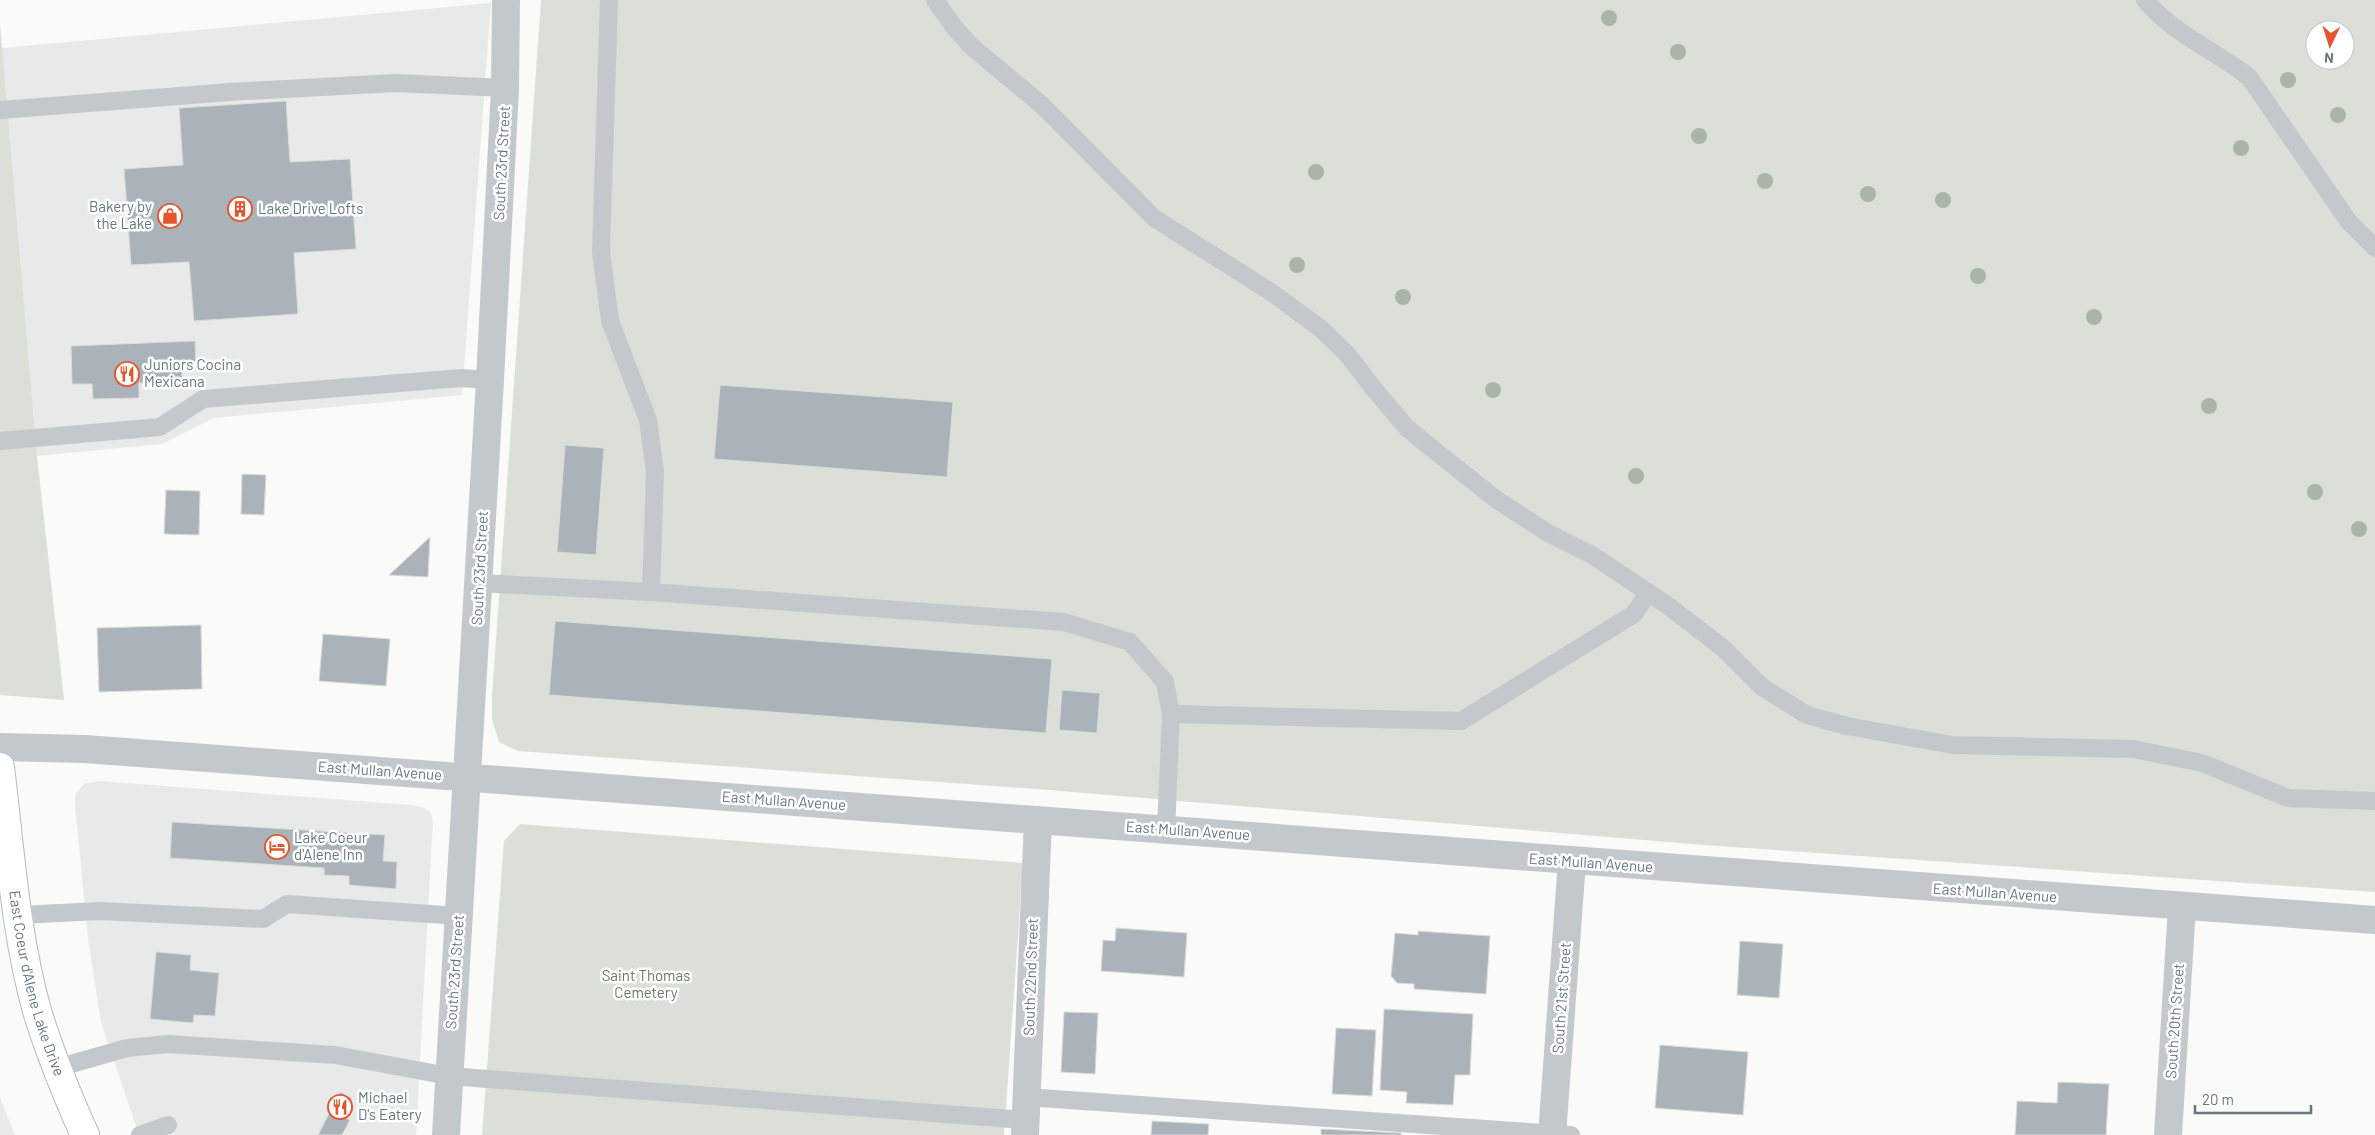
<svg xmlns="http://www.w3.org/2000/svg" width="2375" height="1135" font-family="Barlow,sans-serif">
<rect width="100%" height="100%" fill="#fafaf8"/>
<path fill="#e8e9e9" d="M 491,3 L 462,395 L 214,418 L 162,444 L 37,456 L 2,48 Z
M 99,781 L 411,805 L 422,807 L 430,812 L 433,819 L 416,1135 L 139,1135 L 101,1022 L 88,939 L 75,804 L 76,793 L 84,784 Z
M 0,1097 L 6,1113 L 15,1135 L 0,1135 Z"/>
<path fill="#dadfd7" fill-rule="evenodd" d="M 541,0 L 2375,0 L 2375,892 L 1704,845 L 1049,790 L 518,751 L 499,742 L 492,719 L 492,697 ZM 2315,30 L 2345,30 L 2345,60 L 2315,60 Z
M 0,23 L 37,456 L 64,700 L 0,695 Z
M 520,824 L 1023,863 L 1004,1135 L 482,1135 L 504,841 Z"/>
<path fill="#aab3b9" stroke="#dcdcda" d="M 286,101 L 290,162 L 350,159 L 356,249 L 294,253 L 298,314 L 194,321 L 189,262 L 131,265 L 124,169 L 183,165 L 179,108 Z
M 195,341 L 196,366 L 182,366 L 182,382 L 139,383 L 139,398 L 93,399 L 92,384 L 72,384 L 71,346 Z
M 720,385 L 953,402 L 947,477 L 714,459 Z
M 565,445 L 604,448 L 596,555 L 557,552 Z
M 242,474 L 266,475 L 264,515 L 241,514 Z
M 166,490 L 200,491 L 199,535 L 164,534 Z
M 430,537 L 428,577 L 389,575 Z
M 555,621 L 1052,659 L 1046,733 L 549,695 Z
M 201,625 L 202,689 L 99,692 L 97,628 Z
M 323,634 L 390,639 L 386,686 L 319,681 Z
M 1062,690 L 1100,693 L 1097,733 L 1059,730 Z
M 172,822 L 385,835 L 383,861 L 397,862 L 396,889 L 349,885 L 349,876 L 324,875 L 324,868 L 170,858 Z
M 1116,928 L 1187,933 L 1184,977 L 1101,971 L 1103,940 L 1115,941 Z
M 1418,931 L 1490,936 L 1486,994 L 1414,989 L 1414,984 L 1397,983 L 1391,976 L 1395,933 L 1418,935 Z
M 1740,941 L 1783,944 L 1779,998 L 1737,995 Z
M 156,952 L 191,955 L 190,970 L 219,973 L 215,1016 L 194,1015 L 193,1023 L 150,1019 Z
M 1384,1009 L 1473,1014 L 1470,1075 L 1455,1075 L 1453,1105 L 1406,1103 L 1407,1092 L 1380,1090 Z
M 1064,1012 L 1098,1013 L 1095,1074 L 1061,1072 Z
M 1336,1028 L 1376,1030 L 1372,1096 L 1332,1094 Z
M 1660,1045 L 1748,1052 L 1743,1115 L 1655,1108 Z
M 2058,1082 L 2109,1084 L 2106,1135 L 2015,1135 L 2017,1101 L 2057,1103 Z
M 340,1092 L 352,1098 L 342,1116 L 350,1120 L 342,1135 L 318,1135 Z
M 1152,1121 L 1209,1124 L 1208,1135 L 1151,1135 Z
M 1321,1129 L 1401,1133 L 1401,1135 L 1321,1135 Z"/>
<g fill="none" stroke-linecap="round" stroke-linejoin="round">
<defs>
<g id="secondary">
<path id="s1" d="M 0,767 C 10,848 15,932 37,1011 C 50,1053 67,1095 85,1135"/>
</g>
</defs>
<use href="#secondary" stroke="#b3babf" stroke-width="30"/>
<path stroke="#c3c8cc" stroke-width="18" d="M 609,0 L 601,252 L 610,321 L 648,420 L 655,472 L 651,592
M 935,0 L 954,27 L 972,47 L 1043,106 L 1154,218 L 1271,292 L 1320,328 L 1347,354 L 1374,389 L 1407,428 L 1439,454 L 1497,500 L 1548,533 L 1592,555 L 1667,605 L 1723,648 L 1762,687 L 1807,715 L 1847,726 L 1952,745 L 2134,749 L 2202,763 L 2288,798 L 2375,801
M 2145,0 C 2173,34 2216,51 2249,77 L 2349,222 L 2375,248
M 0,110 L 230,92 L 395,83 L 505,88
M 0,441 L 160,427 L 203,399 L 461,378 L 490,380
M 479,583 L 651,592 L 1064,622 L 1130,642 L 1165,682 L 1171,714 L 1166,830
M 1171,714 L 1461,721 L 1634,614 L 1648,593
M 19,915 L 100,911 L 263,919 L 287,904 L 459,916
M 57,1068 L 127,1048 L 168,1044 L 335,1055 L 449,1076 L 1025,1120
M 1026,1097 L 1571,1135
M 140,1135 L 168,1125"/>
<path stroke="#c3c8cc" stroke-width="28" d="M 0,747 L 85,749 L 2375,920
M 446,1135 L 490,380 L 505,88 L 506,0
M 1025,1135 L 1038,820
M 1552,1135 L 1572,861
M 2168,1135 L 2182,906"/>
<use href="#secondary" stroke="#fff" stroke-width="28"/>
</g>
<g fill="#aab4a7">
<circle cx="1609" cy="18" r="8"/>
<circle cx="1678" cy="52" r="8"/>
<circle cx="2288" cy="80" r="8"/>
<circle cx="2338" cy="115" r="8"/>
<circle cx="1699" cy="136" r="8"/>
<circle cx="2241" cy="148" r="8"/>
<circle cx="1316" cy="172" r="8"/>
<circle cx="1765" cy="181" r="8"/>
<circle cx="1868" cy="194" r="8"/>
<circle cx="1943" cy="200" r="8"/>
<circle cx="1297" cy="265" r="8"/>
<circle cx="1978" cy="276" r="8"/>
<circle cx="1403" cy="297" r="8"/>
<circle cx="2094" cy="317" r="8"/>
<circle cx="1493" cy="390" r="8"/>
<circle cx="2209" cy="406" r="8"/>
<circle cx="1636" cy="476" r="8"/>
<circle cx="2315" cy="492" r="8"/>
<circle cx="2359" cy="529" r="8"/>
</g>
<defs>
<symbol id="building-ring" viewBox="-11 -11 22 22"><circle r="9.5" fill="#fff" stroke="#e4572e" stroke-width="1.5"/><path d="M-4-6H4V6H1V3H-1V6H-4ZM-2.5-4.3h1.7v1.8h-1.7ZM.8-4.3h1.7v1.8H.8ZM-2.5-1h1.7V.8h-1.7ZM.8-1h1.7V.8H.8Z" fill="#e4572e"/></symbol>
<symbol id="shop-ring" viewBox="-11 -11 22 22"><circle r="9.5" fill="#fff" stroke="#e4572e" stroke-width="1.5"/><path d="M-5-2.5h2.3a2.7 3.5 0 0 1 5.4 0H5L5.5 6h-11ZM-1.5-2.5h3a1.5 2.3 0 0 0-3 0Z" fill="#e4572e"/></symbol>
<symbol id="restaurant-ring" viewBox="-11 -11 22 22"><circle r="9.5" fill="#fff" stroke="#e4572e" stroke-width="1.5"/><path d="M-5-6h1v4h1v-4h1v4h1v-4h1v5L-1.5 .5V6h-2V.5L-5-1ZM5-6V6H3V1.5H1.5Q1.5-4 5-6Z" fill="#e4572e"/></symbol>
<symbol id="hotel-ring" viewBox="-11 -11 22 22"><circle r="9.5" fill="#fff" stroke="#e4572e" stroke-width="1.5"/><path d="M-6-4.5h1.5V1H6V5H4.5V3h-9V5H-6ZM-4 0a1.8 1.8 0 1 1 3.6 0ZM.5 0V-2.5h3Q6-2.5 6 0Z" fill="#e4572e"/></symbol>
</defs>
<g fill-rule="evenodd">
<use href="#building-ring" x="226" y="195" width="28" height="28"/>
<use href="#shop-ring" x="156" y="202" width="28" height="28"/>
<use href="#restaurant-ring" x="113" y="360" width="28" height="28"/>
<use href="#hotel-ring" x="263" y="833" width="28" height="28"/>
<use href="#restaurant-ring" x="326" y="1093" width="28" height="28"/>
</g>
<g text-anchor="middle" stroke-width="5" stroke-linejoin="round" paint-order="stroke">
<g font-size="15" fill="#657683" stroke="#fff">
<text transform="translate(502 163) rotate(-87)" y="5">South 23rd Street</text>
<text transform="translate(480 568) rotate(-87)" y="5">South 23rd Street</text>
<text transform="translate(380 771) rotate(4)" y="5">East Mullan Avenue</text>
<text transform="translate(784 801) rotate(4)" y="5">East Mullan Avenue</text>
<text transform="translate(1188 831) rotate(4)" y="5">East Mullan Avenue</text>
<text transform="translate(1591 863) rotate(4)" y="5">East Mullan Avenue</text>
<text transform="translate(1995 893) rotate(4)" y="5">East Mullan Avenue</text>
<text transform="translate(455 972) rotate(-86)" y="5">South 23rd Street</text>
<text transform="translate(1031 977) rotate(-88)" y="5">South 22nd Street</text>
<text dy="5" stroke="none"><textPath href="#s1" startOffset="220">East Coeur d'Alene Lake Drive</textPath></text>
<text transform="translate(1562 998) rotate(-86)" y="5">South 21st Street</text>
<text transform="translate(2175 1021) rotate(-86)" y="5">South 20th Street</text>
</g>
<g font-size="15" fill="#657683" stroke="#fff" text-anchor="start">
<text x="152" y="212" text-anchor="end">Bakery by<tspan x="152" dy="17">the Lake</tspan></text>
<text x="258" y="214">Lake Drive Lofts</text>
<text x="144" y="370">Juniors Cocina<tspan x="144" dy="17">Mexicana</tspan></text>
<text x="294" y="843">Lake Coeur<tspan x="294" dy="17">d'Alene Inn</tspan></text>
<text x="358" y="1103">Michael<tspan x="358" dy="17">D's Eatery</tspan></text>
</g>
<g font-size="15" fill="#687a64" stroke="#fff">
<text x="646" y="981">Saint Thomas<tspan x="646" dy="17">Cemetery</tspan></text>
</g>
</g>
<g transform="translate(2330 45) rotate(184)"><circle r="24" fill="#ffffff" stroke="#c1c8cd"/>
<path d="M0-4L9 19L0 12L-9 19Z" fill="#e4572e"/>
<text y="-8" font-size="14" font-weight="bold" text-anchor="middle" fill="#657683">N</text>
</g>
<path d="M2195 1105v8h116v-8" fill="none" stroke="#657683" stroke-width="2.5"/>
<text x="2202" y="1105" font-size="15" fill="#657683" stroke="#ffffff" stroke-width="4" paint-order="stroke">20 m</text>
</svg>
